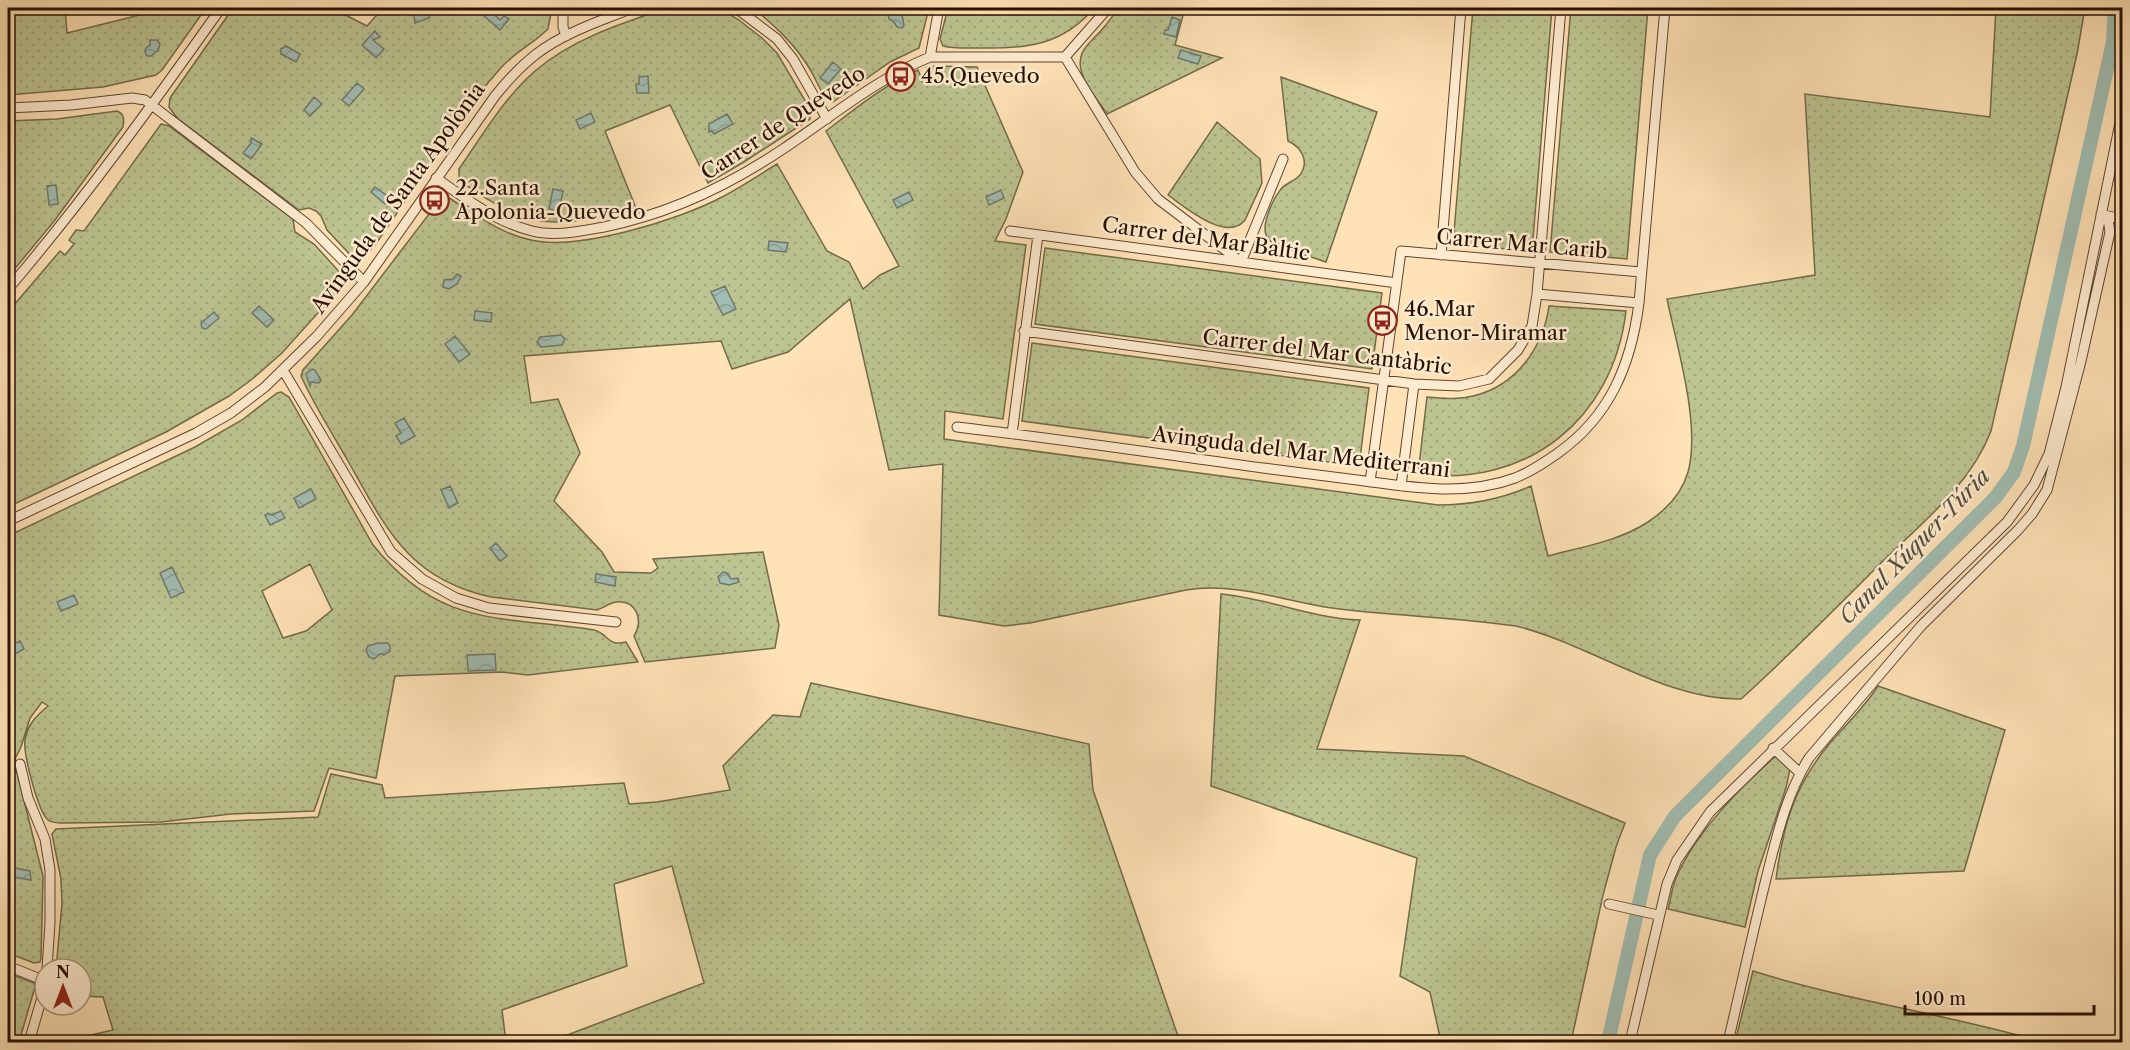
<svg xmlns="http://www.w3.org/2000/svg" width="2130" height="1050" font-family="'Libre Caslon Text',serif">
<defs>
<pattern id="grass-dots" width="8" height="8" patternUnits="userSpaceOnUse" patternTransform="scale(1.5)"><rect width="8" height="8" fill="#bcc491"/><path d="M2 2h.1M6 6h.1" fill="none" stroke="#a2a77b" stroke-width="1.8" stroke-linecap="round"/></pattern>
<pattern id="water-waves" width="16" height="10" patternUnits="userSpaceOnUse" patternTransform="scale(1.5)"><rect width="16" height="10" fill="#a1bdb2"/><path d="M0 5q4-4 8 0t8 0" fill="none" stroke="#8ba197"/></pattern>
</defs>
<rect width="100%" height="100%" fill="#ffe2b6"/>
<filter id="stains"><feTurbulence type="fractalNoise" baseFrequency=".00333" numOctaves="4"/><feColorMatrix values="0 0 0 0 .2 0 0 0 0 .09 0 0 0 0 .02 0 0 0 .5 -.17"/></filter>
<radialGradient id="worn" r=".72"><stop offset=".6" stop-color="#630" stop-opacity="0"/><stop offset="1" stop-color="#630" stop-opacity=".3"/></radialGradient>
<path fill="url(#grass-dots)" stroke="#726a49" stroke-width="1.5" fill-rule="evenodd" d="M 8,8 L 65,8 L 67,33 L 148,13 L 148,8 L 206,8 L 162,70 L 156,75 L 103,87 L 8,95 Z
M 233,8 L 332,8 L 367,26 L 383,8 L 552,8 L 548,29 C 533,44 513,53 499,70 C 460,114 430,165 397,213 C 390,223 367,261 356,261 L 327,230 L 321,216 L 316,211 L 309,208 L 299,210 L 177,118 L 169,107 L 170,98 Z
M 667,8 L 719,8 L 739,20 L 762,38 L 777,53 L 810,109 L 810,119 L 744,162 L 708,183 L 670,105 L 605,131 L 636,208 C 580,221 541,235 489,200 C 479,194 467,188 459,178 L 459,169 C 482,136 504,98 535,71 C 572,39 622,23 667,8 Z
M 753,8 L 929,8 L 919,48 L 890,62 L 833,102 C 822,98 817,81 811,71 C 796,45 776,27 753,8 Z
M 948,8 L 1094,8 C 1063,45 1027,49 980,48 C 968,48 955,49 943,46 L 940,39 Z
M 1119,8 L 1185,8 L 1175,45 L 1222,58 L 1107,114 C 1099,102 1087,88 1082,74 C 1074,49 1093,42 1105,26 C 1109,21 1114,14 1119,8 Z
M 1473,8 L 1552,8 L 1532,251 L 1453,244 Z
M 1571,8 L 1648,8 L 1627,259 L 1550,252 Z
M 1996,8 L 2084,8 L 2084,14 L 2077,54 L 1991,431 C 1971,484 1923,522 1883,561 C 1837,607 1790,655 1741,699 C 1666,701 1590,644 1516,626 C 1455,617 1393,616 1332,608 C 1283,601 1236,582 1186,590 L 1030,623 L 1004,626 L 939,615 L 943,464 L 889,470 L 850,299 L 788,352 L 732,369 L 721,341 L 524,356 L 531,403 L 558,399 L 580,453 L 554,501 L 602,552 L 614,572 L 651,573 L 658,568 L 653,559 L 763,552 L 779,625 L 775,648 L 645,662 L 634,636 C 644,621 637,600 616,602 C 609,603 604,608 597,610 L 491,597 C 408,579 386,528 348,461 C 332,433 314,405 301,376 L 303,370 L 352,315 L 442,197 L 449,198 C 475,214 501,234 531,240 C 578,251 679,220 722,197 C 741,187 759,175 777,164 L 827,251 L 849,262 L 863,289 L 880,275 L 899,266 L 826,131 C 856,108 884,85 918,70 L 924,84 L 931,81 L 926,68 L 935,66 L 977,67 L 1023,172 L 1006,219 L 995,241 L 1026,245 L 1003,419 L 945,411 L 944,439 L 1438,505 C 1471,505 1502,499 1531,486 L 1548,556 C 1582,547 1619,541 1648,522 C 1666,510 1682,493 1688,472 C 1701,425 1677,347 1667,299 L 1815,275 L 1805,94 L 1990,117 Z
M 1281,77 L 1377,112 L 1326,262 C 1313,257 1278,248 1269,240 C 1258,229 1273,199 1281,189 C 1286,183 1295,181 1300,175 C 1310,161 1301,147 1288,141 Z
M 117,111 C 125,114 124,120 123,127 L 55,220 L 8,277 L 8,121 L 57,119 Z
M 1217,122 L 1260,159 L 1262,183 L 1245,220 C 1227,243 1185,207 1168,195 Z
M 161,124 L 169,126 L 293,219 L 295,232 L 314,244 L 344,277 L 344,284 L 282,353 L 251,380 L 229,396 L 166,432 L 8,507 L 8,312 L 60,251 L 65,255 L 74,244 L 69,240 L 76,230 L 84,231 Z
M 1045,248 L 1382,293 L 1372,369 L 1035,324 Z
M 1549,306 L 1626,311 C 1613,420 1527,488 1418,474 L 1427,397 C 1442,398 1458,400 1473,396 C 1516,386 1543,348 1549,306 Z
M 1032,343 L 1369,388 L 1359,466 L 1022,421 Z
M 281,392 L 289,397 L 373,545 C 441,629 499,615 594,630 C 608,633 607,647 626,642 L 638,662 L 528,675 L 502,672 L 395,676 L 376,778 L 329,768 L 314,811 L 231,814 L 161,822 L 62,823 C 57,823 52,823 48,820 C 38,811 23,754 25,740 C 27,725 37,715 48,706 L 42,702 L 30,718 L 21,747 L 14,761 L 43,876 L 41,958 L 40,962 L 34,963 L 8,953 L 8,536 L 195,447 L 242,420 L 277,393 ZM 310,564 L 332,610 L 306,631 L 283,638 L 262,591 Z
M 1221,594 C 1268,598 1313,619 1360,620 L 1317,749 L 1464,756 L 1625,823 L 1616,847 L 1603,895 L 1571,1042 L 1441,1042 L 1430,992 L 1400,976 L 1417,858 L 1211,786 Z
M 811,683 L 1089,744 L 1093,790 L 1180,1042 L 562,1042 L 562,1037 L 704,983 L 672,866 L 614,884 L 627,966 L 502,1010 L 506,1042 L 60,1042 L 113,1030 L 103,997 L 81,996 L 81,969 L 56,969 L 62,904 L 61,879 L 52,834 L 56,829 L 318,817 L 331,774 L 382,785 L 385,798 L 624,783 L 629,804 L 657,802 L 730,790 L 723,766 L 773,715 L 800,717 Z
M 1878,686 L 2005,730 L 1964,871 L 1776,879 C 1783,825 1794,786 1830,743 C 1846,724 1865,707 1878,686 Z
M 1776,756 L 1790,769 L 1786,788 L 1758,871 L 1745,927 L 1668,909 C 1671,899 1672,887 1676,878 C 1694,835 1741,786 1776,756 Z
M 1753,971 C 1848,1001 1947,1014 2043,1042 L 1735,1042 Z
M 8,973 L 34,983 L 35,987 L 19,1042 L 8,1042 Z"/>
<path fill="url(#water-waves)" stroke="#71786b" stroke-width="1.5" d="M 417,8 L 441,8 L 436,13 L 431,13 L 429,18 L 415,23 L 414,16 Z
M 895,8 L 902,15 L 904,25 L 902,28 L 897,27 L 894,22 L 889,19 L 888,11 Z
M 488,9 L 500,20 L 504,16 L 509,19 L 500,30 L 483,15 Z
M 1172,17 L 1180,20 L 1176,37 L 1164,34 L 1165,30 L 1168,30 Z
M 375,31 L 380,37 L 373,40 L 384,49 L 376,58 L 362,45 Z
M 150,40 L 157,40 L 160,44 L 158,50 L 151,56 L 147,56 L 145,52 L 146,48 L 150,45 Z
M 286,46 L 300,54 L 296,62 L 281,54 L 281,49 Z
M 1181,50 L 1201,56 L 1198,64 L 1178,58 Z
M 833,62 L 841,69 L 828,84 L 820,78 Z
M 648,76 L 649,93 L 637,93 L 636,84 L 639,84 L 639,77 Z
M 357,83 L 364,89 L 349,106 L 342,100 Z
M 314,97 L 322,104 L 310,116 L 304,110 Z
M 591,113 L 595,122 L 580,129 L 576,120 Z
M 727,114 L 733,124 L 714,134 L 712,131 L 709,132 L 709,124 Z
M 251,138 L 262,144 L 251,159 L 243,153 L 251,143 Z
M 56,185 L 58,204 L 49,205 L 47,186 Z
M 375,187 L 390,198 L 385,204 L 371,192 Z
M 553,189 L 563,191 L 559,211 L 549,209 Z
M 1001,190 L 1004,198 L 989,205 L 986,197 Z
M 909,192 L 913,200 L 897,208 L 893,200 Z
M 769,241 L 788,243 L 786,252 L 768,250 Z
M 457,274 L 461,276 L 457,284 L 449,289 L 443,287 L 444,280 L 453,279 Z
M 725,286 L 736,309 L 723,315 L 711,292 Z
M 259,306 L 274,320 L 267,327 L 252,313 Z
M 475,311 L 492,313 L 491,322 L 474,320 Z
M 214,312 L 219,318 L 206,329 L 202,328 L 201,323 Z
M 561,335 L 565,339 L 562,345 L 541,347 L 537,342 L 540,337 Z
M 455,336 L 470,354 L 459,362 L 445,344 Z
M 312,369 L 315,370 L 321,380 L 319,383 L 311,382 L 310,386 L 306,374 Z
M 404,418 L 415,436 L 401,444 L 396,436 L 401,433 L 395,423 Z
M 450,486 L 458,503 L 449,508 L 441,490 Z
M 311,489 L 316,499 L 299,508 L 294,498 Z
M 281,511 L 285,518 L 270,525 L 265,515 L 268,513 L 272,515 Z
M 496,543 L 507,556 L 500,561 L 490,548 Z
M 172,567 L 184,592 L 171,598 L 160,573 Z
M 723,572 L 727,573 L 731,579 L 738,578 L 739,582 L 729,585 L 720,583 L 718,577 Z
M 596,574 L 616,577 L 615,586 L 595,582 Z
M 74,595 L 78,604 L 61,611 L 57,602 Z
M 20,641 L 24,649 L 8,658 L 8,647 Z
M 378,643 L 388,643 L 390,646 L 390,651 L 384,655 L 380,654 L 374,659 L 369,657 L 366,650 L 368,646 Z
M 495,654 L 496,670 L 468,671 L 467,655 Z
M 15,868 L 30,871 L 31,880 L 13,877 Z"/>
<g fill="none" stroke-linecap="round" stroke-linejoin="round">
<path stroke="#a1bdb2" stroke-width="14" d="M 1608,1042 L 1650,855 L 1675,816 L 1995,498 L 2014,472 L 2023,446 L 2113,42 L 2115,8"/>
<defs>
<path id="minor" d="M 563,8 L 563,27 L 566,36
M 736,8 L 777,39 L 793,59 L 827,119
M 930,57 L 939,8
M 1065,57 L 1108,8
M 8,108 L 71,105 L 132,98 L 145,100 L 306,223 L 364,282
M 436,178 C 466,199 496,222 532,231 C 555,237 581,231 604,227 C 669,214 728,186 783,149 C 831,117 876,79 930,57 L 1065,57 L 1135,172 L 1158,199 L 1241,262 L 1283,159
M 2104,215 L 2122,219
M 1010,231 L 1397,283
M 1441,255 L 1461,8
M 8,289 C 84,200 153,104 221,8
M 1537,294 L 1639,303
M 1024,331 L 1414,384 L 1459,386 L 1489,379 L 1518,350 L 1532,326 L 1537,294 L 1561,8
M 283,370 L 391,552 L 422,579 L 456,598 L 489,608 L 616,622
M 957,427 C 1059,439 1161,454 1263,468 C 1294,472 1326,476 1357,480 C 1409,487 1464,497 1515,478 C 1530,472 1544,463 1558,453 C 1610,416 1631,365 1639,303 L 1665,8
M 1012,434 L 1038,235
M 1370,482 L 1401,251 L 1641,272
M 1401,486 L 1414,384
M 8,521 L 196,433 L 231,413 L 265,387 L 317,336 L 364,282 L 495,96 C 507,81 520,67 535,55 C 563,33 600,21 633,8
M 1773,748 L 1800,773
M 20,764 L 28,798 L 45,839 L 50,870 L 50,923 L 47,969
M 1609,904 L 1658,915
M 8,966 L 45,981
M 29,1042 L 45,987
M 1630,1042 L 1667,884 L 1677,860 L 1710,812 L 2007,522 L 2034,485 L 2049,454 L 2066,387 L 2122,113
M 1728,1042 C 1741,987 1753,931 1767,875 C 1777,835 1787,793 1809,758 L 1921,626 L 2018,530 L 2032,514 L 2047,490 L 2081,361 L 2110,232 L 2108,219 L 2101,214"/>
</defs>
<use href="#minor" stroke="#5e442e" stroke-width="11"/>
<use href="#minor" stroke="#ffecd0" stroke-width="9"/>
</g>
<defs>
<symbol id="bus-ring" viewBox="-11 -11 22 22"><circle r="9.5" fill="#ffecd0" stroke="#8f2418" stroke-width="1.5"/><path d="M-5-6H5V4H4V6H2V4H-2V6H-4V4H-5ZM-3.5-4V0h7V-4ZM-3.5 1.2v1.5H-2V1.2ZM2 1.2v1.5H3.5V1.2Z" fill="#8f2418"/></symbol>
</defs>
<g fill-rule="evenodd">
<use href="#bus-ring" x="884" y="60" width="33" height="33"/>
<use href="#bus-ring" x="418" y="184" width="33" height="33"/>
<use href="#bus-ring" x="1366" y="304" width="33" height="33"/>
</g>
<g text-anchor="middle" stroke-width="5" stroke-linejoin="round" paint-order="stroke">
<g font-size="21" fill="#281001" stroke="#ffecd0" text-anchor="start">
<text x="921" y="83">45.Quevedo</text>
<text x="455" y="195">22.Santa<tspan x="455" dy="24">Apolonia-Quevedo</tspan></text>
<text x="1404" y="316">46.Mar<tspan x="1404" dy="24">Menor-Miramar</tspan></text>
</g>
<g font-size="21" fill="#281001" stroke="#ffecd0">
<text transform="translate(783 123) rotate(-33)" y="7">Carrer de Quevedo</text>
<text transform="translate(398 198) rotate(-54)" y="7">Avinguda de Santa Apolònia</text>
<text transform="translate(1206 239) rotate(8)" y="7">Carrer del Mar Bàltic</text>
<text transform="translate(1522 244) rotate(5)" y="7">Carrer Mar Carib</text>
<text transform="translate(1327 352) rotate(7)" y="7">Carrer del Mar Cantàbric</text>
<text transform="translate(1301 452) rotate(7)" y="7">Avinguda del Mar Mediterrani</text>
</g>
<g font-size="22" font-style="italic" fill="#524d3f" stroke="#ffecd0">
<text transform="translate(1914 546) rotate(-46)" y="8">Canal Xúquer-Túria</text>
</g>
</g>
<rect width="2130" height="1050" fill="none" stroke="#ffe2b6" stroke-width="30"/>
<rect x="9" y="9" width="2112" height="1032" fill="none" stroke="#281001" stroke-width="3"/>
<rect x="15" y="15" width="2100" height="1020" fill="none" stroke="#281001" stroke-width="1.5"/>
<g transform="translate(63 987)"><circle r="28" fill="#ffecd0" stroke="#a9947d" stroke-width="1.5"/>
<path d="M0-4.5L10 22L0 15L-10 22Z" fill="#8f2418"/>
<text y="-9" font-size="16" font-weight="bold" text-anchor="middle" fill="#281001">N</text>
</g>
<path d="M1905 1005v9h189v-9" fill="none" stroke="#281001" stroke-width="3"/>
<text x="1914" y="1005" font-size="18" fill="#281001" stroke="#ffecd0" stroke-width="4.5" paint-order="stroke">100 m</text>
<rect width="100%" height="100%" filter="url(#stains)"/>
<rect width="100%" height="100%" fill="url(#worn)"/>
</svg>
